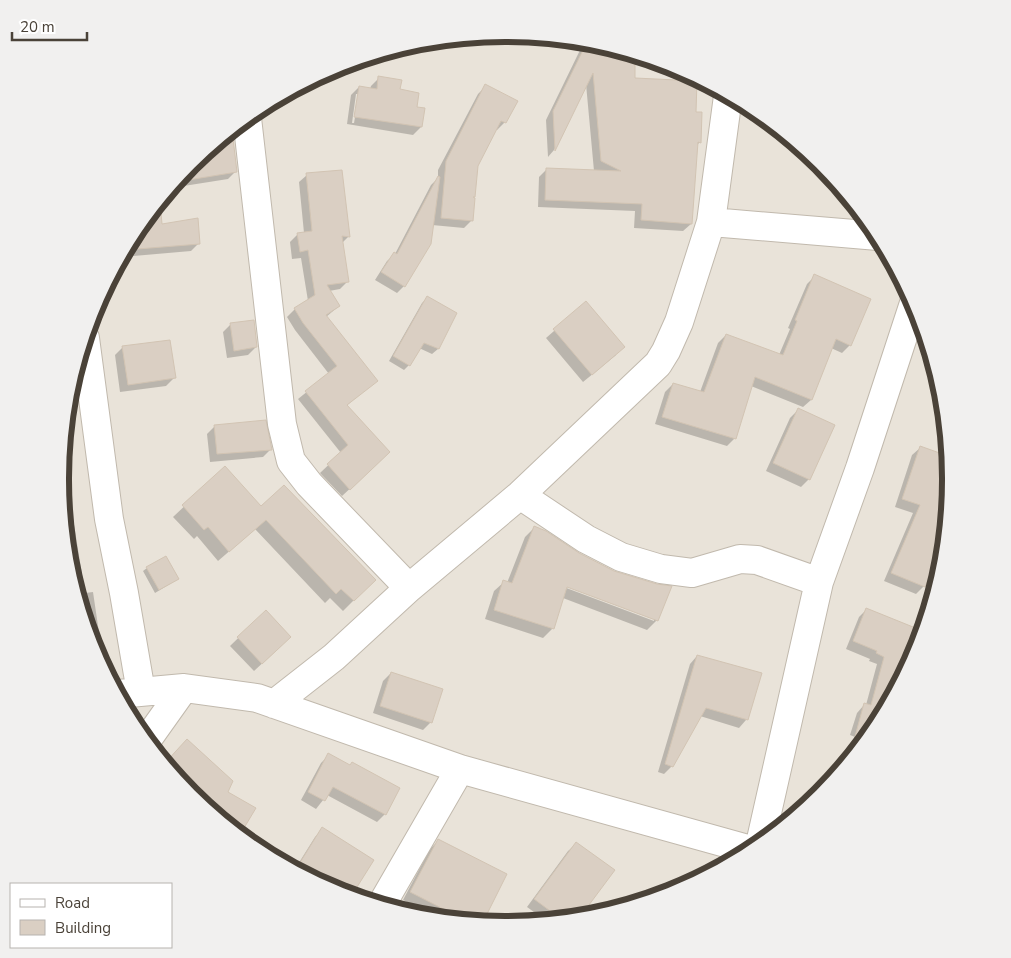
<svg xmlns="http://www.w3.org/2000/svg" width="1011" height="958" font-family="'Nunito Sans',sans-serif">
<rect width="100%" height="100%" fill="#f5f1eb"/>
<path fill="#e9e3d9" d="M62 479a444 444 0 1 1 888 0a444 444 0 1 1-888 0Z"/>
<path fill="#0003" fill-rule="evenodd" d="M 586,42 L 634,55 L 634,80 L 694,113 L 700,142 L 696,146 L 691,224 L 683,231 L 634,228 L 635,211 L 538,207 L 539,177 L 547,169 L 594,171 L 586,84 L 554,150 L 548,157 L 546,120 L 582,46 Z
M 379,78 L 399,90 L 416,108 L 421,127 L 413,135 L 347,124 L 351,95 L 359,87 L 370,89 L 371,86 ZM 356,94 L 359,94 L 354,123 L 352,123 Z
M 486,86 L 505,122 L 497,130 L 495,129 L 477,166 L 472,198 L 472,220 L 464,228 L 432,225 L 404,286 L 397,293 L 375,280 L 387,261 L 395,254 L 431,185 L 438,178 L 438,170 L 478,94 Z
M 231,131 L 236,171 L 228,179 L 171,188 L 191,164 Z
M 341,171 L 348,237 L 342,243 L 348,281 L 340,289 L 329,291 L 339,306 L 326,317 L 376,381 L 346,406 L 381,460 L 342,496 L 320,473 L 341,453 L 298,399 L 329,374 L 295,330 L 287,317 L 295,309 L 308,301 L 301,258 L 292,259 L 290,242 L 298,234 L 304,233 L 299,182 L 307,175 Z
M 158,203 L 161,225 L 199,243 L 191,251 L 122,257 L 135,231 Z
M 859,211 L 873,229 L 856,227 Z
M 815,276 L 850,345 L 842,353 L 831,348 L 811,400 L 803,407 L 751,386 L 735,438 L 727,446 L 655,424 L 665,392 L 673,384 L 700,392 L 718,343 L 726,335 L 779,355 L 790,329 L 788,328 L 807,284 Z
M 427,298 L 456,314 L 438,349 L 432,354 L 419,348 L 409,365 L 404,370 L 389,361 L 422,303 Z
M 586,303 L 616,355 L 583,382 L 546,338 Z
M 230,325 L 256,347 L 248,355 L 227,358 L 223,332 Z
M 123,347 L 174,378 L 166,386 L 120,392 L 115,355 Z
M 798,410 L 809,479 L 801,487 L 766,471 L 790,418 Z
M 215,426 L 271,449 L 263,457 L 210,462 L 207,434 Z
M 920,448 L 949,457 L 951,479 L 924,586 L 916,594 L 884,581 L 913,513 L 895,507 L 912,455 Z
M 225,468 L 261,508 L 374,580 L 343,611 L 330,598 L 325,603 L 255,529 L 218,561 L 197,536 L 194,539 L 173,517 Z
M 73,518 L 85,593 L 93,592 L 101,646 L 96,652 L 69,566 L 64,520 Z
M 534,528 L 578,554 L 657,620 L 647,630 L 563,598 L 553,628 L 543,638 L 485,619 L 494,591 L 504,582 L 507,583 L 525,537 ZM 561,584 L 654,618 L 654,621 L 561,586 Z
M 147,568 L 178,579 L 155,593 L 143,571 Z
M 867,609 L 922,633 L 917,650 L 876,727 L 852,748 L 855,737 L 850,735 L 857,713 L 864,705 L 866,705 L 877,664 L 869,661 L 870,659 L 846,649 L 859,617 Z
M 265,612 L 282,645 L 254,671 L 230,646 Z
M 697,656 L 760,674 L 746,720 L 739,728 L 700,716 L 672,766 L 664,774 L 658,772 L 690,664 Z
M 391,673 L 431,722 L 423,730 L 373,713 L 383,681 Z
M 329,755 L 385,814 L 377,822 L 327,795 L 316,809 L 301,800 L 321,763 Z
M 226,792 L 243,827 L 238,833 L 190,794 Z
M 323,829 L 373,860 L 350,895 L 335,890 L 295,869 L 315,837 Z
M 438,841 L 503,881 L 482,922 L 437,917 L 403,900 L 430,849 Z
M 576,844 L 578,917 L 545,920 L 527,907 L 568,851 Z"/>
<path fill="#dacfc3" stroke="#d2c4b3" d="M 587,42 L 635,55 L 635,78 L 697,81 L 696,112 L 702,112 L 701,143 L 698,142 L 692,224 L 641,220 L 642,204 L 545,200 L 546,168 L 621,171 L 601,161 L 593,73 L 555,151 L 553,111 Z
M 378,76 L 402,80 L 400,89 L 419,93 L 417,107 L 425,108 L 422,127 L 354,117 L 359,86 L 377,89 Z
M 485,84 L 518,101 L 506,123 L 501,121 L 478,166 L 475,197 L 473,197 L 475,198 L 473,221 L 441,218 L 446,161 Z
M 232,130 L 237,172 L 176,182 L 191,164 Z
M 342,170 L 350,237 L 342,236 L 349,282 L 327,285 L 340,306 L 326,315 L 378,381 L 347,405 L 390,452 L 350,490 L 327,464 L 348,445 L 305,391 L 337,366 L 303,323 L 294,308 L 315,295 L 308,250 L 300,252 L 297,233 L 312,231 L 306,173 Z
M 438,176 L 440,177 L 431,244 L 405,287 L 381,272 L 394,252 L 397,254 Z
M 160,202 L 162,224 L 198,218 L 200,244 L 125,250 L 135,231 Z
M 814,274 L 871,299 L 851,346 L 836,339 L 812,400 L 755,377 L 736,439 L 662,417 L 673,383 L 704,392 L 726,334 L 783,355 L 797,321 L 795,320 Z
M 427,296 L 457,313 L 439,349 L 424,343 L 410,366 L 393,356 Z
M 586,301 L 625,347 L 592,375 L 553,329 Z
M 254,320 L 257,347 L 234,351 L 230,323 Z
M 170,340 L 176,378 L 128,385 L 122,346 Z
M 798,408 L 835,425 L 810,480 L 773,463 Z
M 266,420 L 272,450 L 217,454 L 214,425 Z
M 920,446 L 948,456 L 951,479 L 945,540 L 925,587 L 891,573 L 920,505 L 902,499 Z
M 225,466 L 261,506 L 284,485 L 376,580 L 354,601 L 341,589 L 336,594 L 266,520 L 229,552 L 208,527 L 204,530 L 182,505 Z
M 534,526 L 546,531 L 579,553 L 614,571 L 657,584 L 672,586 L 658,621 L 567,587 L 554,629 L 494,610 L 503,580 L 512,583 Z
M 166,556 L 179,579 L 159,590 L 146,567 Z
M 866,608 L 918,629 L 887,706 L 877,725 L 849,759 L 864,703 L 871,705 L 884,657 L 876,653 L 877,651 L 853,641 Z
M 266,610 L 291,637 L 262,664 L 237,637 Z
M 697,655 L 762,673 L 748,720 L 706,708 L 673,767 L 665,764 Z
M 391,672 L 443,689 L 432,723 L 380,706 Z
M 187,739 L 233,781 L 228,792 L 256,808 L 244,828 L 208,808 L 190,794 L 165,763 Z
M 328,753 L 350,765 L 352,762 L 400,788 L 386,815 L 333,787 L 325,801 L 308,792 Z
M 322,827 L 374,860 L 352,895 L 335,890 L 296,869 Z
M 438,839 L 507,874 L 483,922 L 465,920 L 410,892 Z
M 576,842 L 615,870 L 580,917 L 561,919 L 534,899 Z"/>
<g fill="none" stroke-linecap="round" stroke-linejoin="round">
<defs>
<path id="street" d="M 247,118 L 282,424 L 291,461 L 309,484 L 409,588
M 711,222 L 878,236
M 85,338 L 109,519 L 124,593 L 141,692
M 520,495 L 586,539 L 621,557 L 661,569 L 692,573 L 740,559 L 757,560 L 819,582
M 118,694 L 184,688 L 257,698 L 460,769 L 751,850
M 274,704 L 334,657 L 409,588 L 520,495 L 658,364 L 666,351 L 679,322 L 711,222 L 728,96
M 147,740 L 184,688
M 760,844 L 819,582 L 860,468 L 914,303
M 382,904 L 460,769"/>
</defs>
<use href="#street" stroke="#c1b9ad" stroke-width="30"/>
<use href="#street" stroke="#fff" stroke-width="28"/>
</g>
<path d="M0 0H1011V958H0ZM505 42H506A436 436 0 0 1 942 478V480A436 436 0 0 1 506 916H505A436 436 0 0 1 69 480V478A436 436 0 0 1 505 42Z" fill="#f1f0ef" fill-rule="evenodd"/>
<path fill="none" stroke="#4a4238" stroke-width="6" d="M505 42H506A436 436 0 0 1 942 478V480A436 436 0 0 1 506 916H505A436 436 0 0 1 69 480V478A436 436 0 0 1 505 42Z"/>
<rect x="10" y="883" width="162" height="65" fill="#ffffff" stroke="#b7b3af"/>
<rect x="20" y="899" width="25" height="8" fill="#ffffff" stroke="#b7b3af"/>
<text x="55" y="908" font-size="15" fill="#4a4238">Road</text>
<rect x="20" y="920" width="25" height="15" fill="#dacfc3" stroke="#b7b3af"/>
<text x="55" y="933" font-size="15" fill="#4a4238">Building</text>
<path d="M12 32v8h75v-8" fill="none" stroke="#4a4238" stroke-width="2.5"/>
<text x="20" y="32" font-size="15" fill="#4a4238" stroke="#ffffff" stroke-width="4" paint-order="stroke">20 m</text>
</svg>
